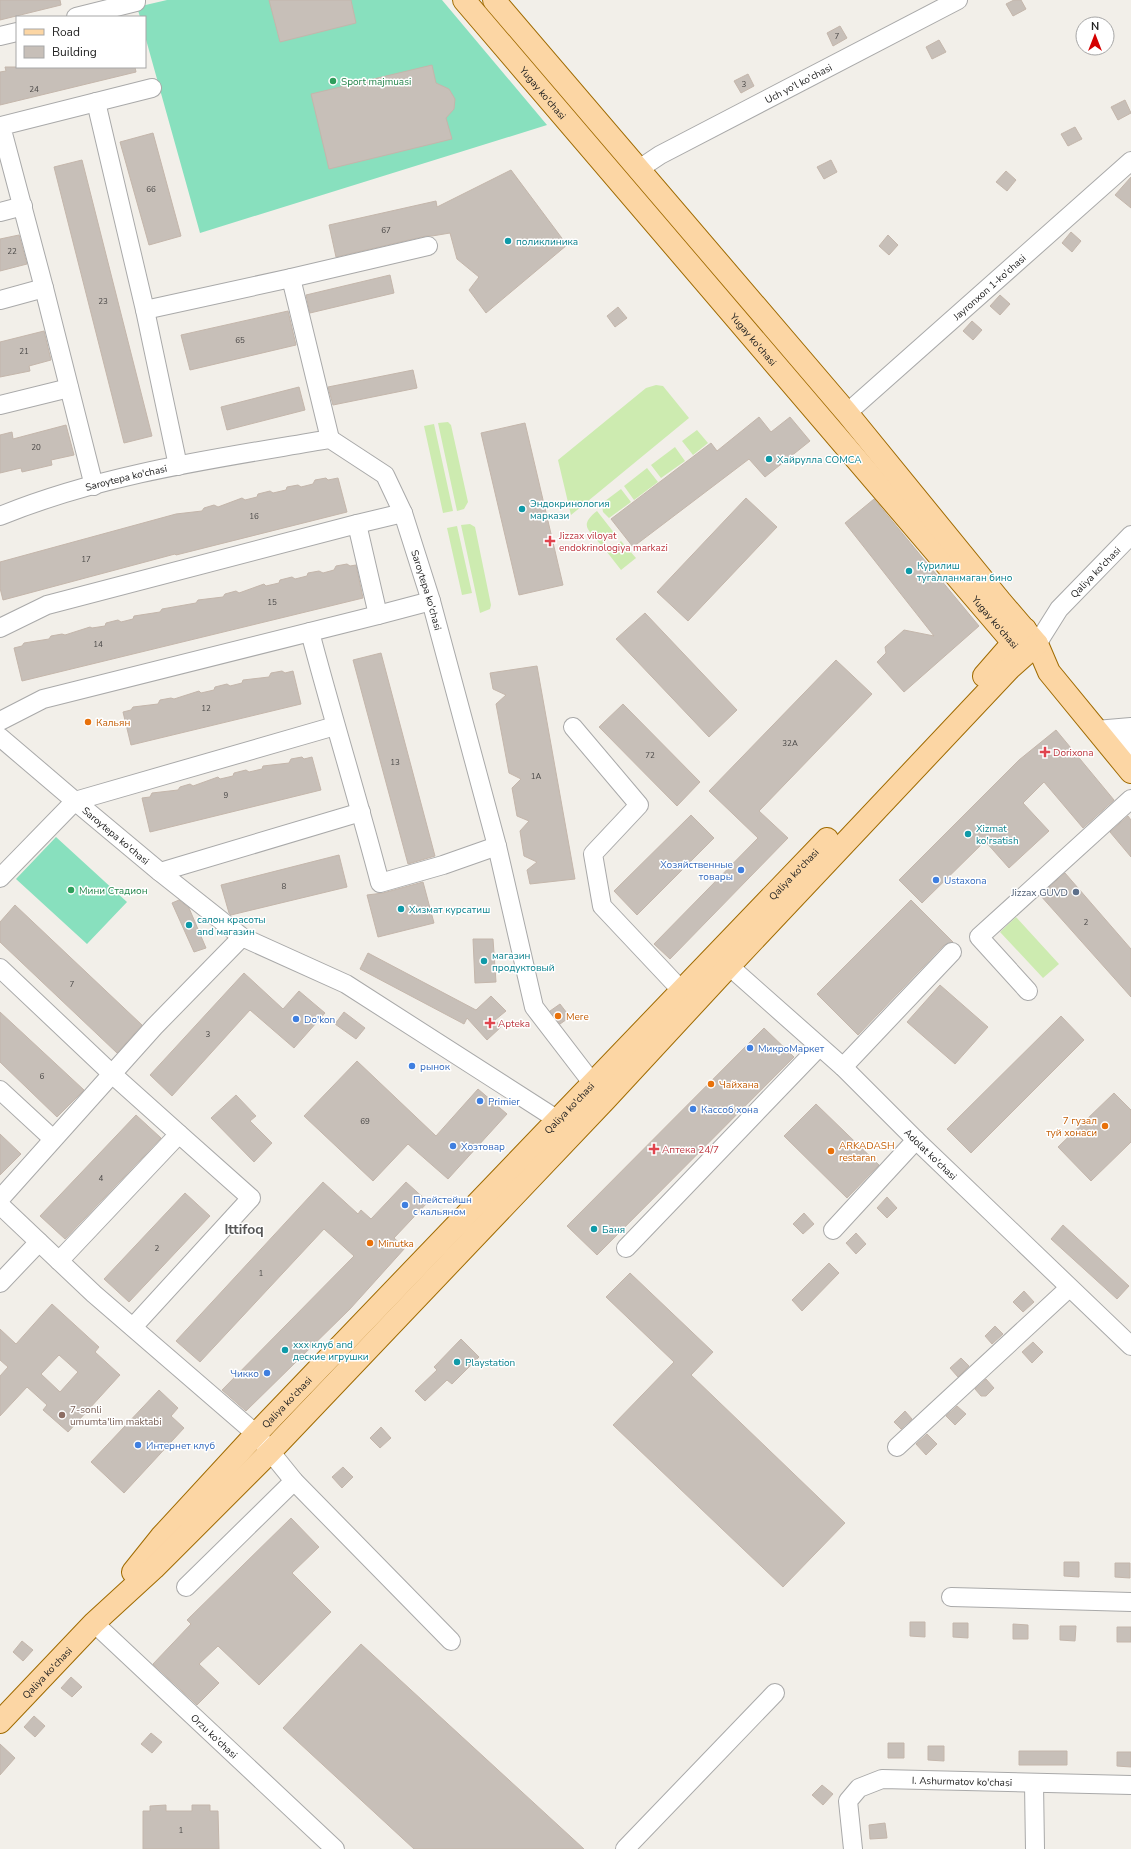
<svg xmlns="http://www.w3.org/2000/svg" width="1131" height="1849" font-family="'Nunito Sans',sans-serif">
<rect width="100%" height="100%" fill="#f2efe9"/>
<path fill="#cdebb0" d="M 656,385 L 663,386 L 689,418 L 571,515 L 558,460 L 646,388 Z
M 448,422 L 451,425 L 468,502 L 464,509 L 457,511 L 438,423 Z
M 434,424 L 453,511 L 443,513 L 424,426 Z
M 697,430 L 708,443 L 693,455 L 682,441 Z
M 675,447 L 685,461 L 661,478 L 651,465 Z
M 647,468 L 658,482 L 634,500 L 624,486 Z
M 621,489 L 631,502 L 609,518 L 603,512 L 602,506 L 605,501 Z
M 597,511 L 615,534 L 601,545 C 589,530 578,526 597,511 Z
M 470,524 L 475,527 L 491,605 L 490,609 L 480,613 L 461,525 Z
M 457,526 L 472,593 L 462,595 L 447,528 Z
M 621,541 L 636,558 L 621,570 L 607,552 Z
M 1016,917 L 1059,964 L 1043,978 L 1000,932 Z"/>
<path fill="#88e0be" d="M 167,0 L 442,0 L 547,125 L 200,233 L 145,36 L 145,17 L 140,17 L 137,7 Z
M 56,837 L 127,902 L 87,944 L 16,879 Z"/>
<path fill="#c7bfb8" stroke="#c4b6ab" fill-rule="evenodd" d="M 0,0 L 60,0 L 61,5 L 0,20 Z
M 269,0 L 351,0 L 356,23 L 280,42 Z
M 1014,0 L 1021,0 L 1026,9 L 1013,16 L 1006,4 Z
M 840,26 L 847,38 L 833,46 L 827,33 Z
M 939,40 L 946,52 L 932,59 L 926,47 Z
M 432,65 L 436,83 L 449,89 L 455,99 L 454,109 L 446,118 L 452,139 L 329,169 L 311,94 Z
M 5,67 L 135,67 L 136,72 L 0,105 L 0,72 L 6,71 Z
M 748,74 L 754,86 L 741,93 L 734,81 Z
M 1125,100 L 1131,113 L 1118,120 L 1111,107 Z
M 1075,127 L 1082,139 L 1068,146 L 1061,134 Z
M 153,133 L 181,236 L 149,245 L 120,142 Z
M 82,160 L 152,436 L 124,443 L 54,167 Z
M 831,160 L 837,172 L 824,179 L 817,167 Z
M 511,170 L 567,245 L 486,313 L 469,290 L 479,277 L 457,259 L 450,233 L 432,236 L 426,236 L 336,257 L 329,225 L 436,201 L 437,207 Z
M 1006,171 L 1016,180 L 1007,191 L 996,182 Z
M 1131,177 L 1131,208 L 1115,195 Z
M 1071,232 L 1081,241 L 1072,252 L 1062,243 Z
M 19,235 L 27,264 L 0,271 L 0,239 Z
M 888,235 L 898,245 L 889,255 L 879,246 Z
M 390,275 L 394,293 L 310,313 L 306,295 Z
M 1000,295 L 1010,304 L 1000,315 L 990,306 Z
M 618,307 L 627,318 L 615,327 L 607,316 Z
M 288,311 L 296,345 L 190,370 L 181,335 Z
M 972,321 L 982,330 L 973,340 L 963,331 Z
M 44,331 L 51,360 L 29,366 L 30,371 L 0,377 L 0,342 Z
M 413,370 L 417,388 L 333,405 L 328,387 Z
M 299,387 L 305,410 L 227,430 L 221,407 Z
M 759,417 L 771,432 L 790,417 L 810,441 L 765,477 L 749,459 L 633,547 L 611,519 L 711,443 L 717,451 Z
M 525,423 L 563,585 L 519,595 L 481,433 Z
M 66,425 L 74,455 L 51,460 L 52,465 L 22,472 L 21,468 L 0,473 L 0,435 L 12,432 L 13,439 Z
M 326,478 L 328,480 L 338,478 L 347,512 L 176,555 L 175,554 L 3,600 L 0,588 L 0,562 L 176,514 L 202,511 L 204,508 L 214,505 L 218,507 L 242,498 L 245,500 L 257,497 L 258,494 L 270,491 L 273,493 L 286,490 L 287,487 L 298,485 L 301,487 L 313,484 L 315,480 Z
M 746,498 L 777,527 L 688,621 L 657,592 Z
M 874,499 L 979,626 L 904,692 L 877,662 L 886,653 L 885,647 L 904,630 L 934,636 L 845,523 Z
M 347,564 L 350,566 L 356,565 L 363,598 L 22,681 L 14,648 L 22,646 L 24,643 L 49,639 L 51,636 L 62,634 L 65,635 L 90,627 L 92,628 L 105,626 L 106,623 L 118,620 L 121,622 L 133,619 L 134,616 L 160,612 L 162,609 L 196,603 L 198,600 L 223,597 L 225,594 L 236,591 L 239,593 L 264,584 L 266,586 L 279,583 L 280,580 L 292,577 L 295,579 L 307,576 L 308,573 L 319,571 L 323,573 L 334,570 L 336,566 Z
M 645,613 L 737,710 L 709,737 L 616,639 Z
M 381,653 L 435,856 L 408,864 L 353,660 Z
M 836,660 L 872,694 L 759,811 L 788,838 L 670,959 L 654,944 L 758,838 L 709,791 Z
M 537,666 L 575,879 L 530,884 L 527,870 L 537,862 L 524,856 L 520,831 L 529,821 L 517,816 L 512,788 L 521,779 L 509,773 L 496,704 L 506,695 L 493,689 L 490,673 Z
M 282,671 L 285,673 L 293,671 L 301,704 L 131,745 L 123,712 L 131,710 L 133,707 L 158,704 L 160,700 L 171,698 L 174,699 L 199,691 L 201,693 L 214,690 L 215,687 L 227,684 L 230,686 L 242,683 L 243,680 L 269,677 L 271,673 Z
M 623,704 L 700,782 L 677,806 L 599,727 Z
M 1056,730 L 1114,800 L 1083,828 L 1044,782 L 1023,803 L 1049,831 L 1009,868 L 985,841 L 922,903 L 899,880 L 1019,760 Z
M 302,757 L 304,759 L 312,757 L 321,790 L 150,832 L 142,798 L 150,797 L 152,793 L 178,790 L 180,787 L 190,784 L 193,786 L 218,777 L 220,779 L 233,776 L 234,773 L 246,770 L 249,772 L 262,769 L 263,766 L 289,763 L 291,759 Z
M 691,815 L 714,838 L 637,915 L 614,891 Z
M 1128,816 L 1131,820 L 1131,857 L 1110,832 Z
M 339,855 L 347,887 L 231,915 L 229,913 L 221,885 Z
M 1065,873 L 1131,949 L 1131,997 L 1040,895 Z
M 423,882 L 434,923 L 378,937 L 367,895 L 383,893 Z
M 179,900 L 189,908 L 206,948 L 194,952 L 172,903 Z
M 911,900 L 953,942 L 944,945 L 858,1035 L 817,994 Z
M 15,905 L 142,1025 L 117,1053 L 0,942 L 0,922 Z
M 473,939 L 493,939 L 496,982 L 475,983 Z
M 368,953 L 476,1010 L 491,996 L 506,1011 L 495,1020 L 501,1027 L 487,1040 L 467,1018 L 464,1024 L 360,969 Z
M 244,973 L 283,1009 L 299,991 L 325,1013 L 294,1048 L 250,1010 L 172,1096 L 150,1075 Z
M 940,985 L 988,1027 L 955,1064 L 907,1022 Z
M 560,1004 L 570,1017 L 560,1024 L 550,1011 Z
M 0,1012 L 84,1090 L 57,1117 L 0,1062 Z
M 344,1012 L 365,1028 L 356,1039 L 335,1024 Z
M 1061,1016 L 1084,1040 L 971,1153 L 947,1129 Z
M 764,1028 L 794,1057 L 597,1255 L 567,1226 Z
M 357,1061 L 436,1136 L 478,1089 L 507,1114 L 448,1179 L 408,1144 L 373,1181 L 304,1116 Z
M 1114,1093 L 1131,1110 L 1131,1142 L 1091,1181 L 1058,1147 Z
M 236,1095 L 256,1116 L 250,1121 L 272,1143 L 254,1162 L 211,1118 Z
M 816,1104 L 879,1165 L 847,1198 L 784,1136 Z
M 136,1115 L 161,1138 L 65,1239 L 40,1216 Z
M 0,1134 L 21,1154 L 0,1175 Z
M 323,1182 L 358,1214 L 361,1210 L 371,1219 L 406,1182 L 428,1202 L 394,1238 L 405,1248 L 350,1309 L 246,1411 L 222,1390 L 354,1256 L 324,1229 L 200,1362 L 176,1341 Z
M 185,1193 L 210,1216 L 129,1302 L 104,1279 Z
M 887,1197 L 897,1208 L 887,1218 L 877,1208 Z
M 804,1213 L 814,1224 L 803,1234 L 793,1224 Z
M 1063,1225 L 1129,1286 L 1117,1299 L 1051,1239 Z
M 856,1233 L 866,1244 L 856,1254 L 846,1243 Z
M 829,1263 L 839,1273 L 802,1311 L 792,1300 Z
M 630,1273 L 713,1352 L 691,1375 L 845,1523 L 783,1587 L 613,1425 L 674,1362 L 606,1297 Z
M 1024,1291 L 1034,1302 L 1023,1312 L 1013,1302 Z
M 52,1304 L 99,1347 L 95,1352 L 120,1375 L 68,1432 L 43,1410 L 47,1405 L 27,1387 L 0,1416 L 0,1376 L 8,1367 L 0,1360 L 0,1329 L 16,1344 ZM 59,1355 L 78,1372 L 60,1392 L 41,1374 Z
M 995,1326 L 1003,1334 L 992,1344 L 985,1336 Z
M 461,1339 L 479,1357 L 452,1384 L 447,1380 L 425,1401 L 415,1391 L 437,1370 L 434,1367 Z
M 1033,1342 L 1043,1352 L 1032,1363 L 1022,1352 Z
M 961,1358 L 969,1366 L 958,1377 L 950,1368 Z
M 986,1379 L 994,1388 L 986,1396 L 981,1396 L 975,1389 Z
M 159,1390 L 178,1408 L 171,1416 L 184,1428 L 124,1493 L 91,1462 Z
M 957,1406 L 966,1414 L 955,1425 L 946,1416 Z
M 905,1411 L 912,1419 L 901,1429 L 894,1422 Z
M 381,1427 L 391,1438 L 380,1448 L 370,1438 Z
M 927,1434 L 937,1444 L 926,1455 L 916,1444 Z
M 343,1467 L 353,1477 L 342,1488 L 332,1477 Z
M 291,1518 L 319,1547 L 292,1573 L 331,1612 L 259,1685 L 218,1646 L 199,1664 L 219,1683 L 197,1705 L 153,1664 L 191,1624 L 187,1620 Z
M 1064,1562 L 1079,1562 L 1079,1577 L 1064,1576 Z
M 1115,1563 L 1130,1563 L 1130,1578 L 1115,1577 Z
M 910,1622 L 925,1622 L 925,1637 L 910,1636 Z
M 953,1623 L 968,1623 L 968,1638 L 953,1637 Z
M 1013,1624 L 1028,1625 L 1028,1639 L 1013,1639 Z
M 1060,1626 L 1076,1626 L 1075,1641 L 1060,1640 Z
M 1117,1627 L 1131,1627 L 1131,1642 L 1117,1642 Z
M 22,1641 L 33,1650 L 23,1661 L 13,1652 Z
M 361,1644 L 584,1849 L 414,1849 L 283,1728 Z
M 71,1677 L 82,1687 L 72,1697 L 61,1688 Z
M 34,1716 L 45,1726 L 35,1737 L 24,1727 Z
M 151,1733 L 162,1742 L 152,1753 L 141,1744 Z
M 888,1743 L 904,1743 L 904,1758 L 888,1758 Z
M 0,1744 L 15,1758 L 0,1775 Z
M 928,1746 L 944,1746 L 944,1761 L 928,1760 Z
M 1019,1751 L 1067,1751 L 1067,1765 L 1019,1765 Z
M 1117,1752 L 1131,1752 L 1131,1767 L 1117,1766 Z
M 822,1785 L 833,1794 L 823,1805 L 812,1795 Z
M 166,1805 L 166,1811 L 192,1811 L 192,1805 L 210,1805 L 210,1811 L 218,1811 L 219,1849 L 143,1849 L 143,1811 L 150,1811 L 150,1806 Z
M 885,1823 L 887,1838 L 870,1839 L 869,1825 Z"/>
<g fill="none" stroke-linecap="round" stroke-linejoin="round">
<defs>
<g id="minor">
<path d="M 76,17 L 136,2 L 136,0"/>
<path d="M 0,36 L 17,32"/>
<path d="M 96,102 L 145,310 L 178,466"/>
<path id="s1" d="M 639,169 L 660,155 L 958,0"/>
<path d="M 0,212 L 23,206"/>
<path d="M 291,278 L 428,246"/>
<path d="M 0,300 L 44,288"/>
<path d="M 145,310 L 291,278 L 330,439"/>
<path d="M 0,405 L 69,388"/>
<path id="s2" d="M 847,413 L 1131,161"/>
<path d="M 94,486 L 44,288 L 1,126 L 152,88"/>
<path id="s3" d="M 0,516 C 105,473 220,458 330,439 L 385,475 L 403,513 L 431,601 L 497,846 L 534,1007 L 600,1093"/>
<path d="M 357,524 L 403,513"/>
<path d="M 378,615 L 431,601"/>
<path d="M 0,628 L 47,605 L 357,524 L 378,615 L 43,699 L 0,721"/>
<path d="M 310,632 C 332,716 358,799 380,883 L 443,865 L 497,846"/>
<path id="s4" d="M 1037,644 L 1059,609 L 1131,535"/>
<path d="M 573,727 L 639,805 L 593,854 L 602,906 L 682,991"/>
<path d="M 1115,729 L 1131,748"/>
<path d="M 1096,730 L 1131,727"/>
<path d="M 0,737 L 75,801 L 335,726"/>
<path d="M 160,872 L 361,812"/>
<path id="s5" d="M 0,878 L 75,801 L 160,872 L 242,937"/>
<path id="s6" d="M 729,966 L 843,1067 L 916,1140 L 1131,1346"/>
<path d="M 0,968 L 112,1074 L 179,1134 L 59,1261"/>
<path d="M 1028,991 L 979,937 L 1131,799"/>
<path d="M 843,1067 L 952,952"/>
<path d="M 0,1090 L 53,1139"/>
<path d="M 0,1199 L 154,1027 L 242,937 L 346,984 L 558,1120"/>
<path d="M 0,1205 L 94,1294 L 256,1434 L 294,1481 L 451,1641"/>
<path d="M 833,1230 L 916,1140"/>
<path d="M 626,1248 L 819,1047"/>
<path d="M 0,1283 L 39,1242"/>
<path d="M 133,1327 L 251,1198 L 179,1134"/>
<path d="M 897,1447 L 1069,1288"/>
<path d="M 186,1587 L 294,1481"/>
<path d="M 951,1597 L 1131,1602"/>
<path id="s7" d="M 94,1623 L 335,1849"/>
<path d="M 1034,1783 L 1035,1849"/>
<path d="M 625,1849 L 775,1693"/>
<path id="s8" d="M 853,1849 L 848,1801 L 859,1788 L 882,1779 L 1131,1785"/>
</g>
<g id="major">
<path id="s9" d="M 464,0 L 1022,653"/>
<path d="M 494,0 L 847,413 L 1001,602 L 1037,644 L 1049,672 L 1131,772"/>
<path d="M 984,676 L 1025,629"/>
<path id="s10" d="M 133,1572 L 161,1537 L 256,1434 L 827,839"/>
<path id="s11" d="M 0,1722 L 94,1623 L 154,1568 L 270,1452 L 605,1100 L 729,966 L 1010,668 L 1037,644"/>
</g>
</defs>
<use href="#minor" stroke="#a9a9a9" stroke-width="20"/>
<use href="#major" stroke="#a06b00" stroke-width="24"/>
<use href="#minor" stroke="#fff" stroke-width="18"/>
<use href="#major" stroke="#fcd6a4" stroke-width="22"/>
</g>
<g fill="#2e9e5b" stroke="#fff" stroke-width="1.5">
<circle cx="333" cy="81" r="4"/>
<circle cx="71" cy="890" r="4"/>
</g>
<g fill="#0f9aa8" stroke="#fff" stroke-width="1.5">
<circle cx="508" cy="241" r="4"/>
<circle cx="769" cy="459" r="4"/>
<circle cx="522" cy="509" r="4"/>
<circle cx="909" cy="571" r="4"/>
<circle cx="968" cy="834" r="4"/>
<circle cx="401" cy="909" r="4"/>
<circle cx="189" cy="925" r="4"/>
<circle cx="484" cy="961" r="4"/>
<circle cx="594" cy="1229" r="4"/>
<circle cx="285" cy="1350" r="4"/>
<circle cx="457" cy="1362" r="4"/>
</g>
<g fill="#e0444e" stroke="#fff" stroke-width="1.5">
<path d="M548 535h4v4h4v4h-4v4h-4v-4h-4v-4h4z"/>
<path d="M1043 746h4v4h4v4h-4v4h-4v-4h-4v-4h4z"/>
<path d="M488 1017h4v4h4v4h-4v4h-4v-4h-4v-4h4z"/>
<path d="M652 1143h4v4h4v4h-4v4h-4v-4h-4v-4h4z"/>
</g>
<g fill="#e8710a" stroke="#fff" stroke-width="1.5">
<circle cx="88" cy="722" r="4"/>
<circle cx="558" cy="1016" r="4"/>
<circle cx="711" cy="1084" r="4"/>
<circle cx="1105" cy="1126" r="4"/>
<circle cx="831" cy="1151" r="4"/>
<circle cx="370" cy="1243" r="4"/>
</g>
<g fill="#3f7fe0" stroke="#fff" stroke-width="1.5">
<circle cx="741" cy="870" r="4"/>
<circle cx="936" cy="880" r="4"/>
<circle cx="296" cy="1019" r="4"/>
<circle cx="750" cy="1048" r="4"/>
<circle cx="412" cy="1066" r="4"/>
<circle cx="480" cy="1101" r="4"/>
<circle cx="693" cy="1109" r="4"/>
<circle cx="453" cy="1146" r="4"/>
<circle cx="405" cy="1205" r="4"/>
<circle cx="267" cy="1373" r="4"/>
<circle cx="138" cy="1445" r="4"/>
</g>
<circle fill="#5c6f8a" stroke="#fff" stroke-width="1.5" cx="1076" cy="892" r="4"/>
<circle fill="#8d6e63" stroke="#fff" stroke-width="1.5" cx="62" cy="1415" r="4"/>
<g text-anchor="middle" stroke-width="3" stroke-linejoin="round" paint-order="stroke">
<g font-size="8" fill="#4b4948">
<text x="837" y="39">7</text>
<text x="744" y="87">3</text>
<text x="34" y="92">24</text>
<text x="151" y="192">66</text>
<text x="386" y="233">67</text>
<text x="12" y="254">22</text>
<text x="103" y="304">23</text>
<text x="240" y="343">65</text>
<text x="24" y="354">21</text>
<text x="36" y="450">20</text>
<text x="254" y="519">16</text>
<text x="86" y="562">17</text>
<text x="272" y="605">15</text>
<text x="98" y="647">14</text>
<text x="206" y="711">12</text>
<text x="790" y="746">32А</text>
<text x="650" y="758">72</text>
<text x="395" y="765">13</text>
<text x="536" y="779">1А</text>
<text x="226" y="798">9</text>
<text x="284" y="889">8</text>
<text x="1086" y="925">2</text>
<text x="72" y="987">7</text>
<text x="208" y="1037">3</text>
<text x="42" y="1079">6</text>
<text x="365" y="1124">69</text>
<text x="101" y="1181">4</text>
<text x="157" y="1251">2</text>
<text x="261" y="1276">1</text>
<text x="181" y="1833">1</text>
</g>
<g font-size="10" fill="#27864d" stroke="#fff" text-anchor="start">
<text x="341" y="85">Sport majmuasi</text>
<text x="79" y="894">Мини Стадион</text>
</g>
<g font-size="10" fill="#222" stroke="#fff">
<text dy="4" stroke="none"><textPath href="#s1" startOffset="181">Uch yo'l ko'chasi</textPath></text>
<text dy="4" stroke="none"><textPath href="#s9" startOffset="122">Yugay ko'chasi</textPath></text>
<text dy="4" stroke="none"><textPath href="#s2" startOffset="190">Jayronxon 1-ko'chasi</textPath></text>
<text dy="4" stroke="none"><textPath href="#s9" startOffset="446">Yugay ko'chasi</textPath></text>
<text dy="4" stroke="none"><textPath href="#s3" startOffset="132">Saroytepa ko'chasi</textPath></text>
<text dy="4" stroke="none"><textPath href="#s4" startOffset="93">Qaliya ko'chasi</textPath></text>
<text dy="4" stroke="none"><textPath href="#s3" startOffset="528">Saroytepa ko'chasi</textPath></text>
<text dy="4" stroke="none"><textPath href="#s9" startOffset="818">Yugay ko'chasi</textPath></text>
<text dy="4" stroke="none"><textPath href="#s5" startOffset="161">Saroytepa ko'chasi</textPath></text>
<text dy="4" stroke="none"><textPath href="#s10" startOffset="961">Qaliya ko'chasi</textPath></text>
<text dy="4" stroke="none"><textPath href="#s10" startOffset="637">Qaliya ko'chasi</textPath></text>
<text dy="4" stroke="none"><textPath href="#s6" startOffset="276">Adolat ko'chasi</textPath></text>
<text dy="4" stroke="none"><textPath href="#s10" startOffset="229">Qaliya ko'chasi</textPath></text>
<text dy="4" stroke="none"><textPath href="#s11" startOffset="68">Qaliya ko'chasi</textPath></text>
<text dy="4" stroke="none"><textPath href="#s7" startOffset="165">Orzu ko'chasi</textPath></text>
<text dy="4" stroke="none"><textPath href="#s8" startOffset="170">I. Ashurmatov ko'chasi</textPath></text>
</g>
<g font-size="10" fill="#0d838f" stroke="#fff" text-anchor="start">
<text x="516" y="245">поликлиника</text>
<text x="777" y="463">Хайрулла СОМСА</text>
<text x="530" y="507">Эндокринология<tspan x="530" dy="12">маркази</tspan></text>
<text x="917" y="569">Курилиш<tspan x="917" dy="12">тугалланмаган бино</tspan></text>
<text x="976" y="832">Xizmat<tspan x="976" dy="12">ko'rsatish</tspan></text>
<text x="409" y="913">Хизмат курсатиш</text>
<text x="197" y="923">салон красоты<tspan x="197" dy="12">and магазин</tspan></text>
<text x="492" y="959">магазин<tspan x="492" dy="12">продуктовый</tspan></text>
<text x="602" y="1233">Баня</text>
<text x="293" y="1348">ххх клуб and<tspan x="293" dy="12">деские игрушки</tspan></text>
<text x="465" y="1366">Playstation</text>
</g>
<g font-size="10" fill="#be3a42" stroke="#fff" text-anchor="start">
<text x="559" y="539">Jizzax viloyat<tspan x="559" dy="12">endokrinologiya markazi</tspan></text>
<text x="1053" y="756">Dorixona</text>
<text x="498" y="1027">Apteka</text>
<text x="662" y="1153">Аптека 24/7</text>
</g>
<g font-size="10" fill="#c56008" stroke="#fff" text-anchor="start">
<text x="96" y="726">Кальян</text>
<text x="566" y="1020">Mere</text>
<text x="719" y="1088">Чайхана</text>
<text x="1097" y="1124" text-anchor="end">7 гузал<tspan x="1097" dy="12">туй хонаси</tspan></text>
<text x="839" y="1149">ARKADASH<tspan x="839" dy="12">restaran</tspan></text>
<text x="378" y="1247">Minutka</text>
</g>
<g font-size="10" fill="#366cbe" stroke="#fff" text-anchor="start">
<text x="733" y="868" text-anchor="end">Хозяйственные<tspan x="733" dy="12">товары</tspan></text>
<text x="944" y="884">Ustaxona</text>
<text x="304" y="1023">Do'kon</text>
<text x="758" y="1052">МикроМаркет</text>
<text x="420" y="1070">рынок</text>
<text x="488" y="1105">Primier</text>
<text x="701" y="1113">Кассоб хона</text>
<text x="461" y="1150">Хозтовар</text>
<text x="413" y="1203">Плейстейшн<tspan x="413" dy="12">с кальяном</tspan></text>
<text x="259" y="1377" text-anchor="end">Чикко</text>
<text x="146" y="1449">Интернет клуб</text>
</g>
<g font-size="10" fill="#4e5e75" stroke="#fff" text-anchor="end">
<text x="1068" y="896">Jizzax GUVD</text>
</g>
<g font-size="10" fill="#785e54" stroke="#fff" text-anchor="start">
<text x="70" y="1413">7-sonli<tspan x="70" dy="12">umumta'lim maktabi</tspan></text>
</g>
<g font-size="14" font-weight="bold" fill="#555" stroke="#fff">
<text x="244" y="1234">Ittifoq</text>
</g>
</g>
<rect x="16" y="16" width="130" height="52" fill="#ffffff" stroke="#a7a7a7"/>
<rect x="24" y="29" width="20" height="6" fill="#fcd6a4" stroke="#a7a7a7"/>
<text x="52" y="36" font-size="12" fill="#222222">Road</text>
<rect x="24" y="46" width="20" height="12" fill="#c7bfb8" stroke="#a7a7a7"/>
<text x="52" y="56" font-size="12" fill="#222222">Building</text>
<g transform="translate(1095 36)"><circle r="19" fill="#ffffff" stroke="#a7a7a7"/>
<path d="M0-3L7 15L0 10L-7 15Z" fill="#d40000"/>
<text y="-6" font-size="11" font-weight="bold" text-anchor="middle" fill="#222222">N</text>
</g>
</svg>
